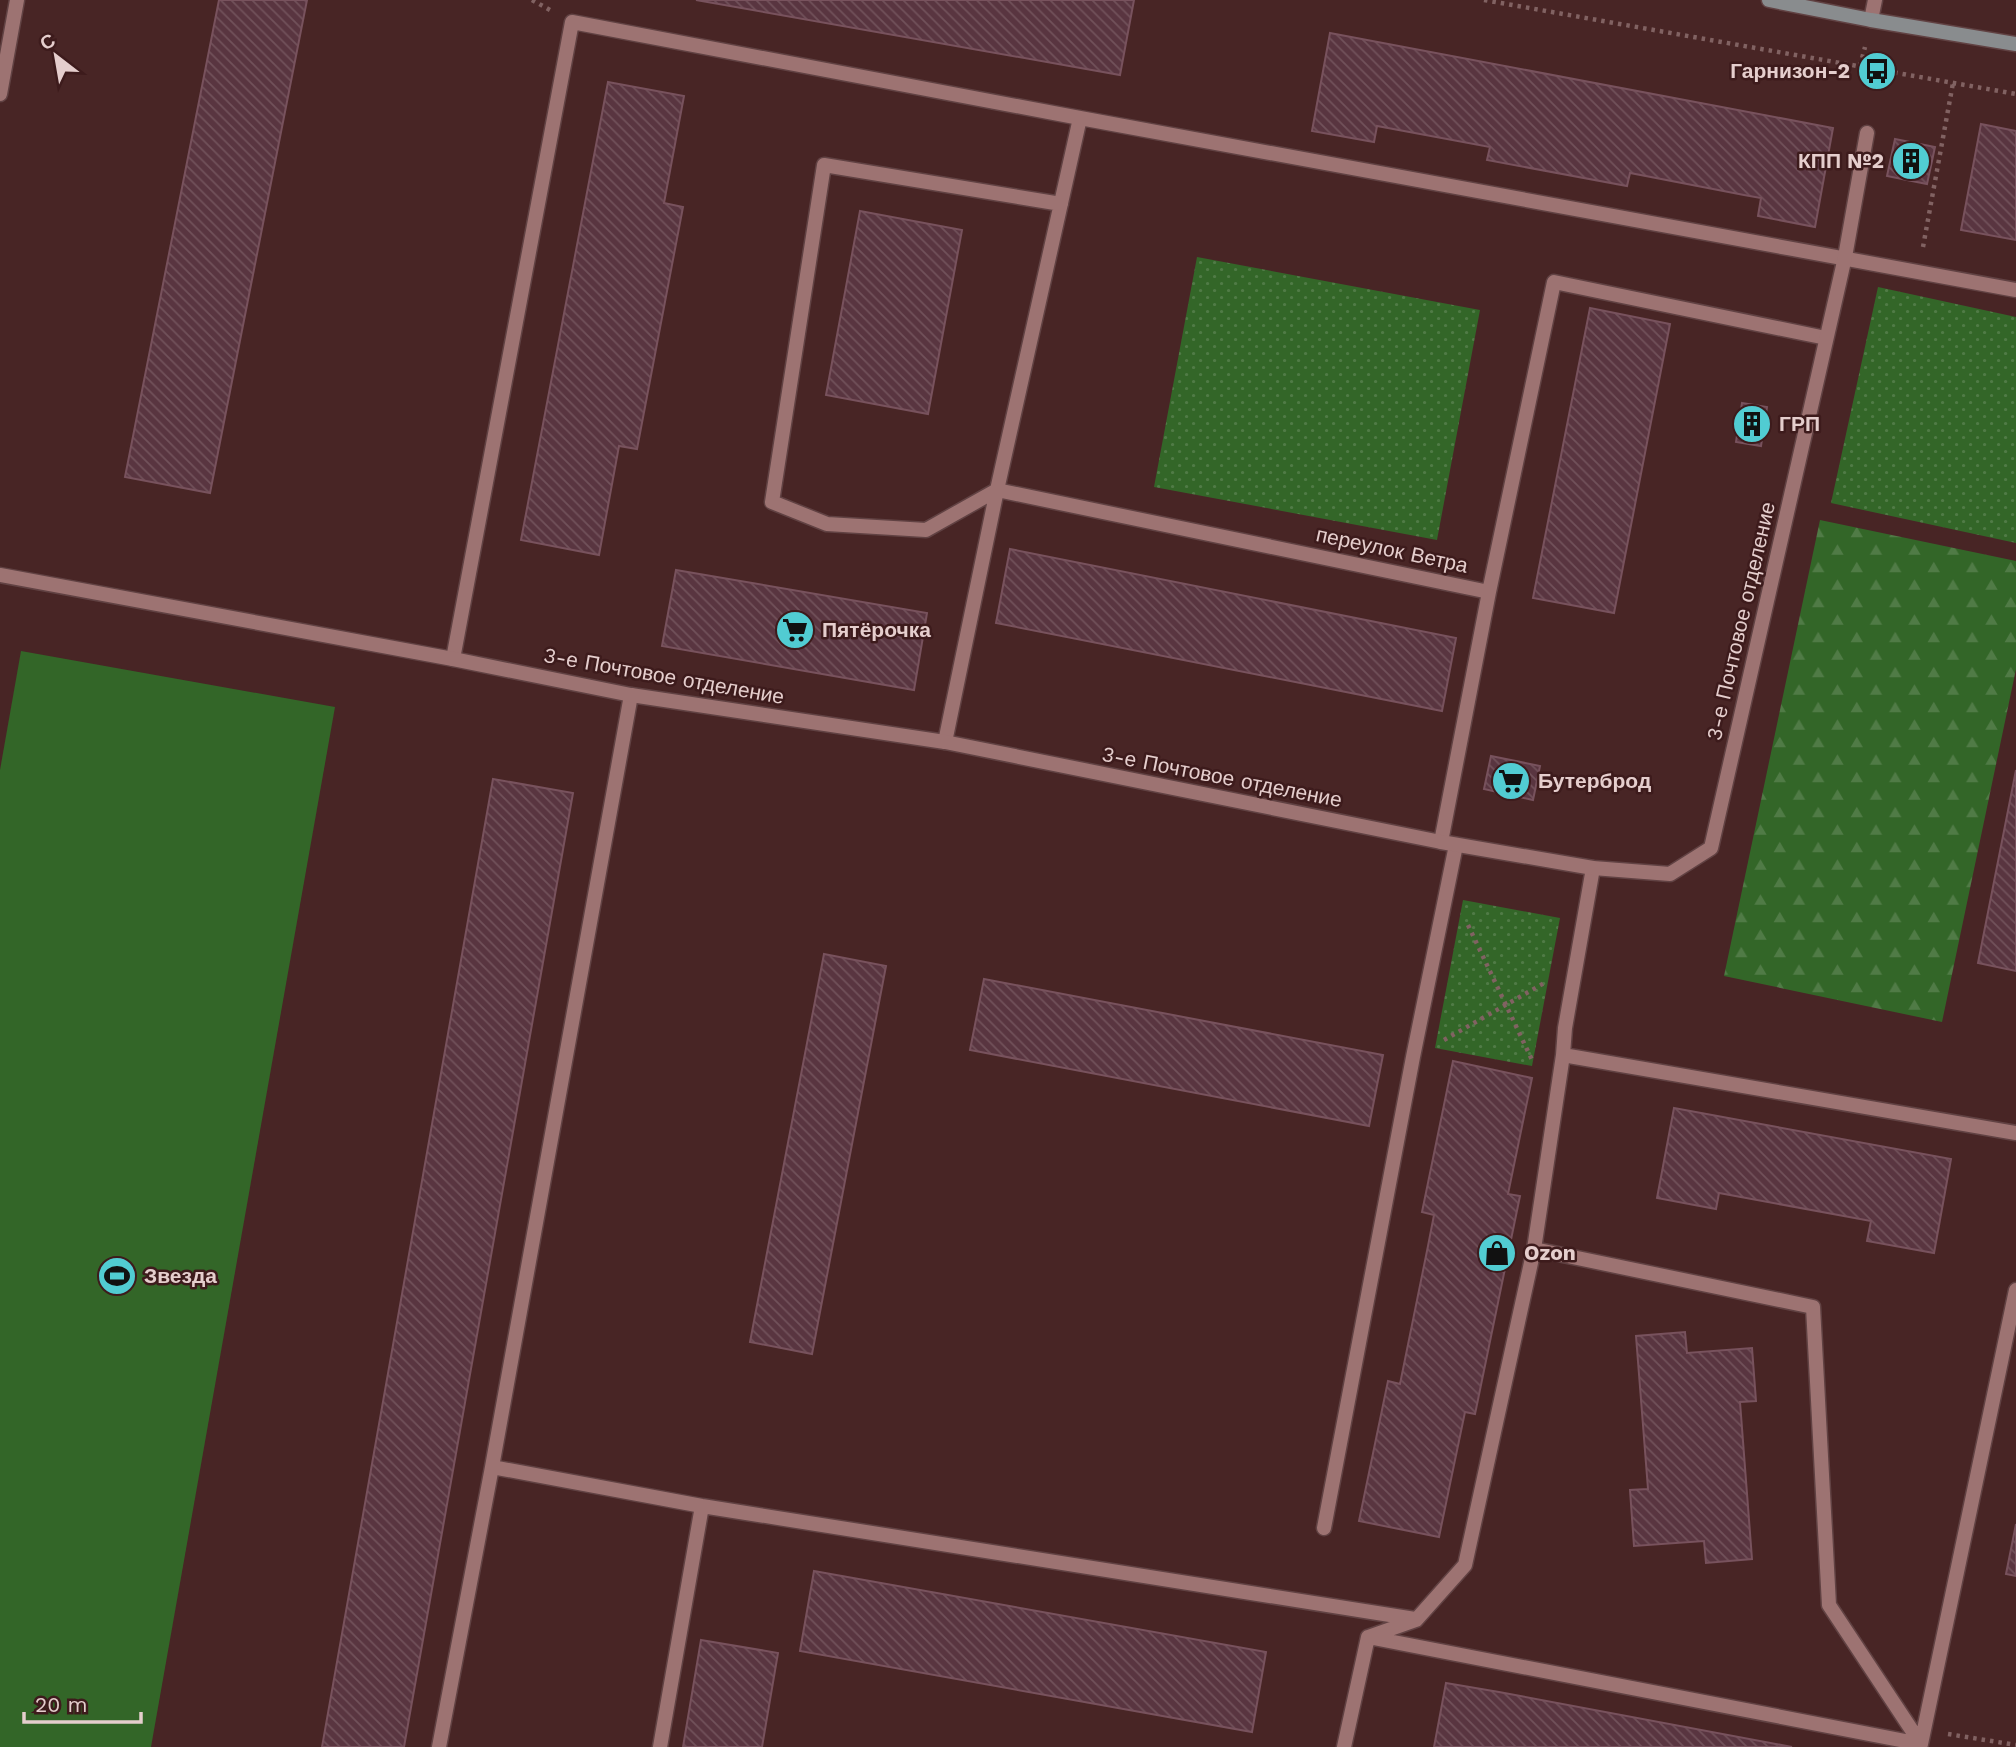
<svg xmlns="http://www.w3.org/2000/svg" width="2016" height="1747" font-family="'Work Sans',sans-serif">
<defs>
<pattern id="grass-dots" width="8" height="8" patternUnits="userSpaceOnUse" patternTransform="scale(1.75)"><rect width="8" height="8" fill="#336628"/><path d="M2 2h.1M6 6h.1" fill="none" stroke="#507b46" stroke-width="1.8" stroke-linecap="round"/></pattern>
<pattern id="forest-firs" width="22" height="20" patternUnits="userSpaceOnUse" patternTransform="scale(1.75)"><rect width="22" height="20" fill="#336628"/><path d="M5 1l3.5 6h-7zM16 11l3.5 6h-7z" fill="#507b46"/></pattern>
<pattern id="building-back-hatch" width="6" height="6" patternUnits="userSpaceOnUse" patternTransform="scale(1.75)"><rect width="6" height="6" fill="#593540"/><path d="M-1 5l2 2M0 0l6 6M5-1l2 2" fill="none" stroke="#71515a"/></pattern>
</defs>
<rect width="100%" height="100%" fill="#482525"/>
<path fill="url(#grass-dots)" d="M 1197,257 L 1480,310 L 1437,540 L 1154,487 Z
M 1878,287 L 2016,317 L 2016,543 L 1831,503 Z
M 1463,900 L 1560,918 L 1532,1066 L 1435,1048 Z"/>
<path fill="url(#forest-firs)" d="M 1820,520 L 2016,561 L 2016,669 L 1942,1022 L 1724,976 Z"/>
<path fill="#336628" d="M 21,651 L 335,707 L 151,1747 L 0,1747 L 0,770 Z"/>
<path fill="url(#building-back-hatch)" stroke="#78525d" stroke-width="2" d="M 219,0 L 307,0 L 210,493 L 125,477 Z
M 696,0 L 1134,0 L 1120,75 Z
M 1330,33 L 1833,128 L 1815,227 L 1758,216 L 1761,198 L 1744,195 L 1630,173 L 1627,186 L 1487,160 L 1490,147 L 1377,126 L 1374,142 L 1312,131 Z
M 608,82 L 684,96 L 664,203 L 683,207 L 637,449 L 619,446 L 599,555 L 521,540 Z
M 1981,124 L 2016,131 L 2016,240 L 1961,230 Z
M 1895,139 L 1935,147 L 1927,184 L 1887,176 Z
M 860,211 L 962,230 L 928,414 L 826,395 Z
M 1590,308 L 1670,324 L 1614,613 L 1533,598 Z
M 1742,403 L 1767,407 L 1761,446 L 1736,442 Z
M 1010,549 L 1456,638 L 1442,711 L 996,623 Z
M 676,570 L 927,613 L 914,690 L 662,646 Z
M 1491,756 L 1540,766 L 1533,800 L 1484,789 Z
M 2016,770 L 2016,971 L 1978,963 Z
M 493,779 L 573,793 L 404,1747 L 322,1747 Z
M 824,954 L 886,966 L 812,1354 L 750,1342 Z
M 984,979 L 1383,1055 L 1369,1126 L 970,1050 Z
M 1453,1061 L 1532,1078 L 1508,1194 L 1520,1196 L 1475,1414 L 1465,1412 L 1439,1537 L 1359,1521 L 1388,1381 L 1400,1384 L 1428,1246 L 1434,1215 L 1422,1212 Z
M 1674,1108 L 1951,1159 L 1934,1253 L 1867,1241 L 1871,1221 L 1719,1193 L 1716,1209 L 1657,1198 Z
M 1685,1332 L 1687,1353 L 1752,1348 L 1756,1401 L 1740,1402 L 1752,1559 L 1706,1563 L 1704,1541 L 1634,1546 L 1630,1490 L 1648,1489 L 1636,1336 Z
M 2016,1524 L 2016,1576 L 2006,1574 Z
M 814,1571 L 1266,1652 L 1252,1732 L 800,1651 Z
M 701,1640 L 778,1653 L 762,1747 L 683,1747 Z
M 1446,1683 L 1499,1692 L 1792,1747 L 1434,1747 Z"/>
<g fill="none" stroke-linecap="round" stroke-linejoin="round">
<defs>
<path id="lane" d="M 1871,20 L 1875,0
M 1061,204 L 824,165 L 772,502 L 827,524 L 926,530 L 997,490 L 1080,118
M 453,659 L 572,22 L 1080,118 L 2016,290
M 945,742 L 997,490 L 1489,592 L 1554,282 L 1826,338
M 1441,842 L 1489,592
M 1593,868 L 1565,1028 L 1563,1055 L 1534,1249 L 1465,1565 L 1416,1620 L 1368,1637 L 1921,1744 L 2016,1290
M 1563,1055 L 2016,1133
M 1534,1249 L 1813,1307 L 1829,1605 L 1921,1744 L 1920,1747
M 492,1467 L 702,1506 L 1415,1619
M 1324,1528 L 1413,1057 L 1456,845
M 439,1747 L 492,1467 L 631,695
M 660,1747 L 702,1506
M 1344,1747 L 1368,1637"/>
<path id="street" d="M 0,94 L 17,0
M 0,575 L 453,659 L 631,695 L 945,742 L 1441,842 L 1593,868 L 1670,874 L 1711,848 L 1845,257 L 1867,133"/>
<path id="secondary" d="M 1769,0 L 1871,20 L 2016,44"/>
</defs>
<use href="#lane" stroke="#614243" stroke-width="17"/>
<use href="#street" stroke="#614243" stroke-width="17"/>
<use href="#secondary" stroke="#614243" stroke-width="17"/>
<path stroke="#816262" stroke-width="4.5" stroke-dasharray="3.5 5" stroke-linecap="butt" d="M 532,0 L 550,10
M 1484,0 L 2016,94
M 1860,66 L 1865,47
M 1923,247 L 1953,83
M 1468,925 L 1533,1062
M 1444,1040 L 1546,982
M 1948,1734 L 2016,1745"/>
<use href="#lane" stroke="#9d7372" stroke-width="14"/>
<use href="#street" stroke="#9d7372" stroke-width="14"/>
<use href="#secondary" stroke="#898c8e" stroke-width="14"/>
</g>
<defs>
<symbol id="bus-disc" viewBox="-11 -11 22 22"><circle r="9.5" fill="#51ccd2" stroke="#3d1b1c"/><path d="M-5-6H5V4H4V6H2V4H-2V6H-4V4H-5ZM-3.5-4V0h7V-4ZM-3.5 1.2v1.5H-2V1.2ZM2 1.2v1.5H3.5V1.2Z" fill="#111"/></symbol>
<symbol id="building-disc" viewBox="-11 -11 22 22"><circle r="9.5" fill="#51ccd2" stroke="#3d1b1c"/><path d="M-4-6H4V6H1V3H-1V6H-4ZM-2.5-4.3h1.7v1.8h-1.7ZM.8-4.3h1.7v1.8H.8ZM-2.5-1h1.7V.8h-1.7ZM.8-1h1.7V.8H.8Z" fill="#111"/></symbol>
<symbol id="supermarket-disc" viewBox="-11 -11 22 22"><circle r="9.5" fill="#51ccd2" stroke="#3d1b1c"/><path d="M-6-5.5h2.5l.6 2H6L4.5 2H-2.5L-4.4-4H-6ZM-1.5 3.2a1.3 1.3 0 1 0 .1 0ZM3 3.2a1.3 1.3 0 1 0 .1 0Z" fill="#111"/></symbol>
<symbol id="shop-disc" viewBox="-11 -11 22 22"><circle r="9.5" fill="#51ccd2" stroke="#3d1b1c"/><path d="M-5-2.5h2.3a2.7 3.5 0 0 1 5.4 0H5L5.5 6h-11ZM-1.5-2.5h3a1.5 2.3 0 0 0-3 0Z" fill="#111"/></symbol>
<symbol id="stadium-disc" viewBox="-11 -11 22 22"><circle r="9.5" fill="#51ccd2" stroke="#3d1b1c"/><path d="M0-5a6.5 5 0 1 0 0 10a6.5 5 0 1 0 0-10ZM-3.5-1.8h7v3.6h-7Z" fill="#111"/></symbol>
</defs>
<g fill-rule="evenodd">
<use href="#bus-disc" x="1855" y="49" width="44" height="44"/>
<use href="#building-disc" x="1889" y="139" width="44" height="44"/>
<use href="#building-disc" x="1730" y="402" width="44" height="44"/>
<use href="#supermarket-disc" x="773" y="608" width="44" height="44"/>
<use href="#supermarket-disc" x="1489" y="759" width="44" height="44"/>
<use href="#shop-disc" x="1475" y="1231" width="44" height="44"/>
<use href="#stadium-disc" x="95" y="1254" width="44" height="44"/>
</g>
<g text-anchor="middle" stroke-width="5" stroke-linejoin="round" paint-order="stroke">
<g font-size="21" font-weight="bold" fill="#e5cecd" stroke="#3d1b1c" text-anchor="start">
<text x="1850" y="78" text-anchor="end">Гарнизон-2</text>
<text x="1884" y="168" text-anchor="end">КПП №2</text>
<text x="1779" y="431">ГРП</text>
<text x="822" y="637">Пятёрочка</text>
<text x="1538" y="788">Бутерброд</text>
<text x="1524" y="1260">Ozon</text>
<text x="144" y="1283">Звезда</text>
</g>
<g font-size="21" fill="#e5cecd" stroke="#3d1b1c">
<text transform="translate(1392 550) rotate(12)" y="7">переулок Ветра</text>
<text transform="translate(1741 621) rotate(-77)" y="7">3-е Почтовое отделение</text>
<text transform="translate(664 676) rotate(10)" y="7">3-е Почтовое отделение</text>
<text transform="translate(1222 777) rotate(11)" y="7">3-е Почтовое отделение</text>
</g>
</g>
<g transform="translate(56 56) rotate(329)" stroke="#3d1b1c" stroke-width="5" paint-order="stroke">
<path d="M0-5L12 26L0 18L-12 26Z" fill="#e5cecd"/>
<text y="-10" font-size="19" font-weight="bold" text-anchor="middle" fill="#e5cecd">С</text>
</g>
<path d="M24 1712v10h117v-10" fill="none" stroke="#e5cecd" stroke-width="3.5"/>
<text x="35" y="1712" font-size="21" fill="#e5cecd" stroke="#3d1b1c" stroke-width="5" paint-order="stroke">20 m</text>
</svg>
